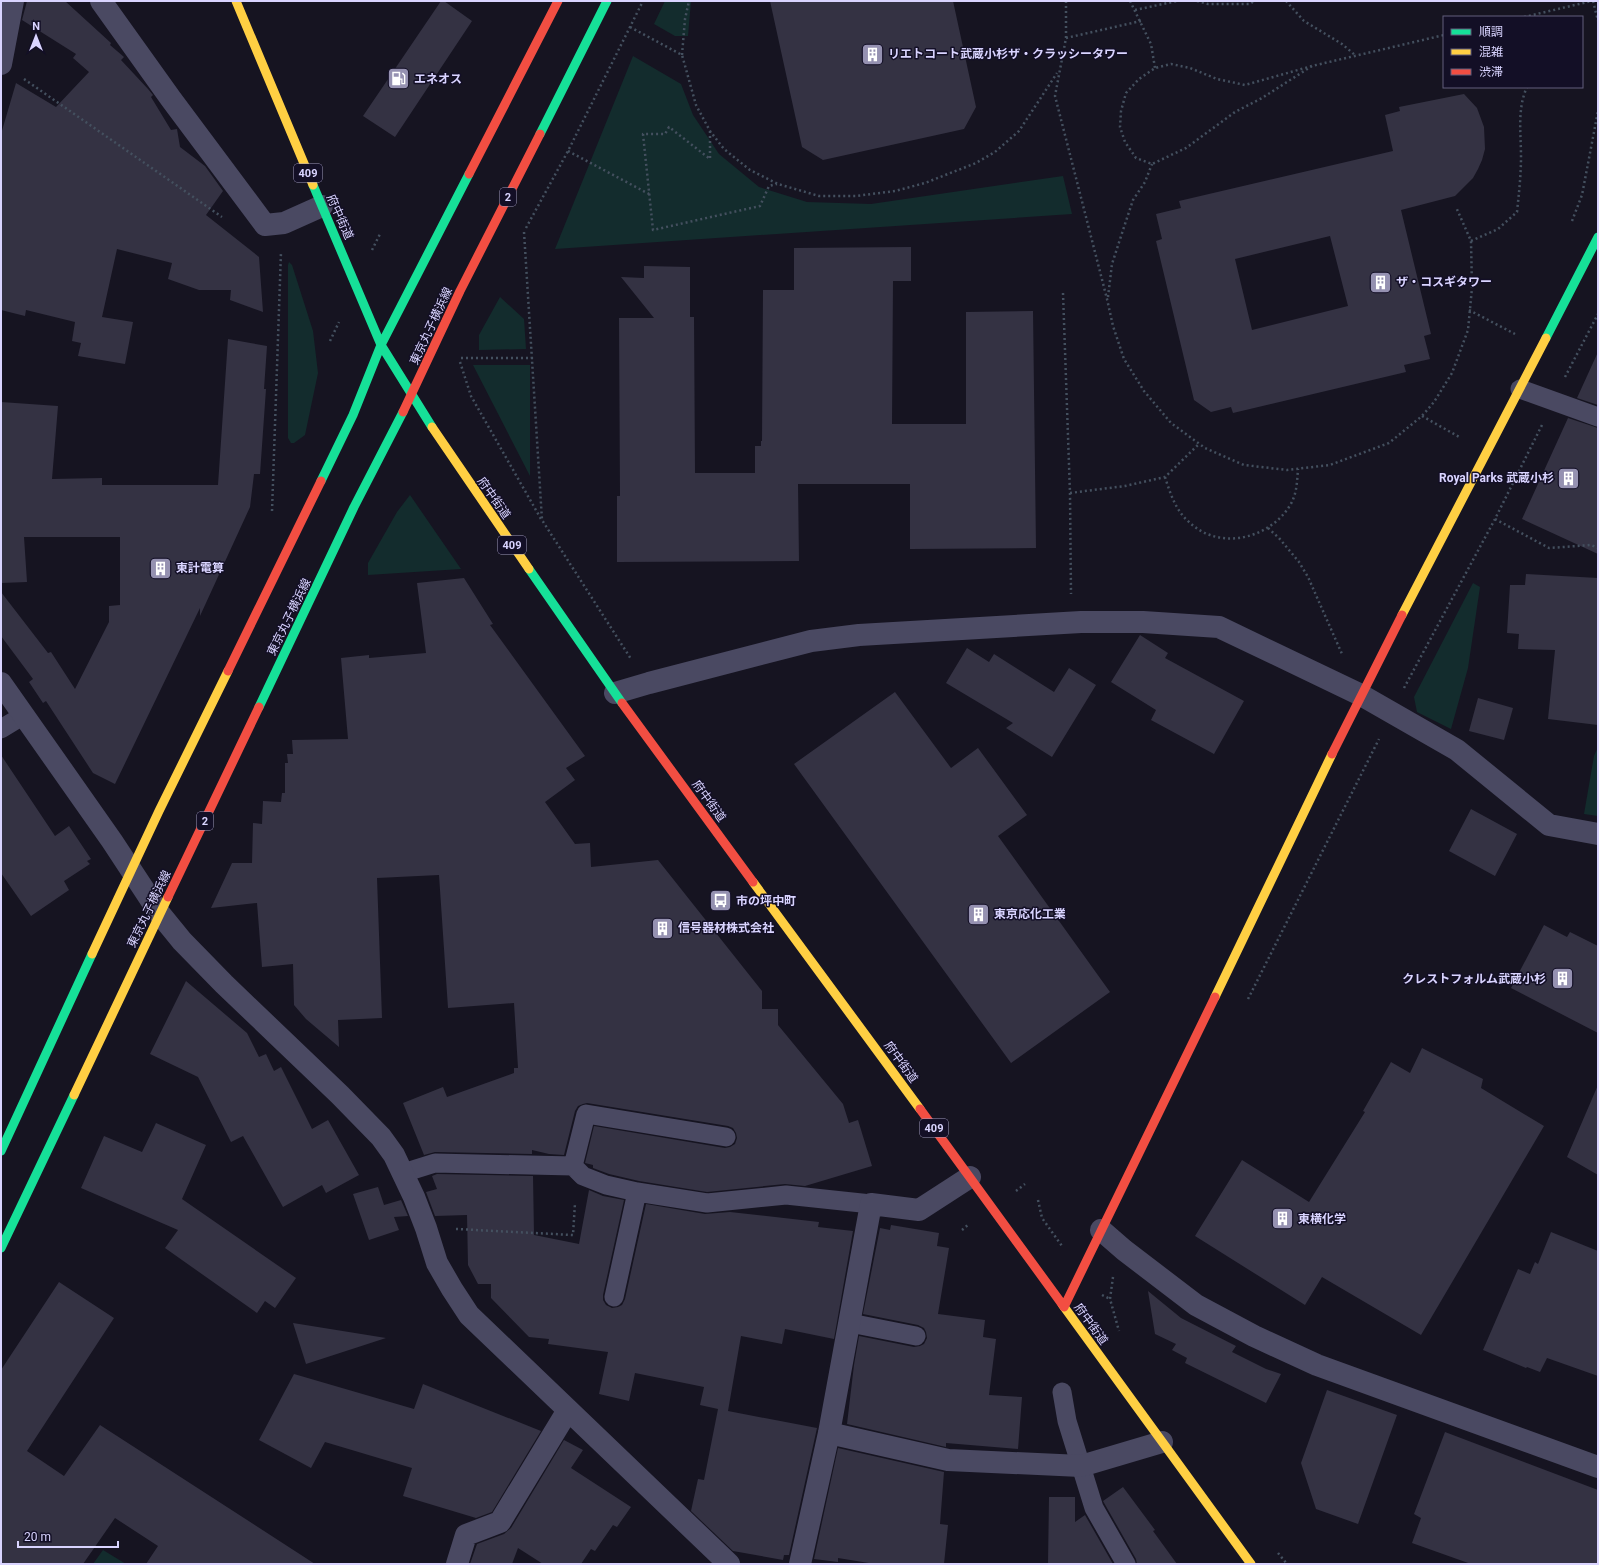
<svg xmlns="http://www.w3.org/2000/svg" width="1599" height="1565" font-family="Roboto,'Noto Sans JP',sans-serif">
<rect width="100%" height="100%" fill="#161421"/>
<path fill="#132c2d" d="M 665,1 L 691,1 L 688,36 L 675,36 L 654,24 Z
M 633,56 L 681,84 L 693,115 L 719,154 L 759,187 L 807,202 L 871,204 L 1063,176 L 1072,214 L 555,249 Z
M 289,262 L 292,265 L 313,331 L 318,373 L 305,435 L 294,443 L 291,443 L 288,438 L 288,265 Z
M 500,297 L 524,319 L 526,349 L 479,350 L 479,335 Z
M 473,365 L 530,365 L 530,476 Z
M 410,495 L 461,569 L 368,575 L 368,563 L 397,512 Z
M 1473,583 L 1480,587 L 1468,668 L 1451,729 L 1417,712 L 1414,697 Z
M 1598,747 L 1598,816 L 1584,814 L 1594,756 Z
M 103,1550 L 126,1564 L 93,1564 Z"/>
<path fill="#343243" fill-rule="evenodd" d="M 27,1 L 65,1 L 111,43 L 110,45 L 124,57 L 121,60 L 148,89 L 153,95 L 151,97 L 171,130 L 177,129 L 180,147 L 205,166 L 223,191 L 206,215 L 259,257 L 263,312 L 230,300 L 231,290 L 199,290 L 168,279 L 172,263 L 117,249 L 102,317 L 133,322 L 125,364 L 78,356 L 81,343 L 72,341 L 75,322 L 26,310 L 25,316 L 1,310 L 1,134 L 16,83 L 56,107 L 89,72 L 73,58 L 76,54 L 22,20 Z
M 441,1 L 444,1 L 472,21 L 395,137 L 363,116 Z
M 770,1 L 953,1 L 976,107 L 964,129 L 823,160 L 802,147 Z
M 1464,94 L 1477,108 L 1484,127 L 1485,149 L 1482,160 L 1478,169 L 1473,178 L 1455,196 L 1401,210 L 1431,334 L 1424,336 L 1430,359 L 1404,365 L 1406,372 L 1233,413 L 1231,407 L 1211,412 L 1194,400 L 1156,241 L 1162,239 L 1156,214 L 1181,208 L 1179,201 L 1393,151 L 1385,115 L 1400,111 L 1399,107 ZM 1330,236 L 1348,306 L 1252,330 L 1235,259 Z
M 911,247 L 911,281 L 893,281 L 892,424 L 966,424 L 966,312 L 1033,311 L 1036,548 L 910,549 L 910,484 L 798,484 L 799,561 L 617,562 L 617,496 L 620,496 L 619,318 L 654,318 L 621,277 L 644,278 L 644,266 L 690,267 L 690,317 L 694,317 L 695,473 L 755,473 L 755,446 L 761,446 L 761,441 L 762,441 L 763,290 L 794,290 L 794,248 Z
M 228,339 L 267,346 L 264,389 L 266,389 L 260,474 L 254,474 L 250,507 L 200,616 L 200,608 L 115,784 L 93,773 L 46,701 L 43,703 L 29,682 L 33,679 L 1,636 L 1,592 L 48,653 L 51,652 L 75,689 L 109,622 L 109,606 L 120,605 L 120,537 L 24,537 L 27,582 L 1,583 L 1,402 L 58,406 L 52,479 L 102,478 L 102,485 L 218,485 Z
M 1598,352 L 1598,405 L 1577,398 Z
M 1568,418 L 1598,428 L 1598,554 L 1522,519 Z
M 1526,574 L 1598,578 L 1598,725 L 1548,719 L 1555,650 L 1518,649 L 1519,634 L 1507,633 L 1510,585 L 1525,585 Z
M 464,578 L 493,624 L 490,625 L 585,756 L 566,768 L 575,780 L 545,802 L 575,844 L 590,843 L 591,867 L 658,860 L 762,991 L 762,1009 L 778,1009 L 778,1025 L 843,1104 L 849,1123 L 858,1120 L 872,1166 L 805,1186 L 785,1184 L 707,1192 L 639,1181 L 609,1174 L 593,1168 L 593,1165 L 585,1163 L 594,1126 L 725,1148 L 730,1147 L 735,1144 L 737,1138 L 736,1133 L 733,1128 L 728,1126 L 587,1103 L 583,1104 L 578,1106 L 575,1111 L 564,1155 L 549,1154 L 532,1150 L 532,1154 L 435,1152 L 424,1155 L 403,1103 L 443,1087 L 447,1097 L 514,1073 L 514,1068 L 518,1068 L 514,1003 L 448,1008 L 439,875 L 377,878 L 382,1018 L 338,1020 L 339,1047 L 306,1019 L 294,1005 L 293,964 L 262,967 L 257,903 L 211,908 L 232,863 L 252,863 L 253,823 L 262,824 L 263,801 L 281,802 L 282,793 L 285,793 L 285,763 L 288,763 L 287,754 L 293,754 L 292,740 L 348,739 L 341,658 L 369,655 L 369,658 L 426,653 L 417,583 Z
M 1140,635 L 1168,653 L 1165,658 L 1244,701 L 1214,754 L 1151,720 L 1156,710 L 1111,682 Z
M 967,648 L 989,662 L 994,654 L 1054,692 L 1069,668 L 1096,685 L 1052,757 L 1006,728 L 1013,723 L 946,683 Z
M 895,692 L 951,768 L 978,748 L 1027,815 L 998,836 L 1110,992 L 1011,1063 L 794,764 Z
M 1478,698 L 1513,708 L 1504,740 L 1469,731 Z
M 1,755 L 55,836 L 69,826 L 91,859 L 87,861 L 90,864 L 64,881 L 69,890 L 31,916 L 1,873 Z
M 1471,809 L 1517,834 L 1495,876 L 1449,851 Z
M 1544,925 L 1567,937 L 1570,932 L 1598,946 L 1598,1033 L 1511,988 Z
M 186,981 L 247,1033 L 259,1057 L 266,1054 L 274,1071 L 281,1067 L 312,1129 L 328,1120 L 359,1175 L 326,1193 L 322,1185 L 283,1207 L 243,1136 L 231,1142 L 198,1077 L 150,1054 Z
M 1422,1048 L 1483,1079 L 1481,1088 L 1544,1126 L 1421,1335 L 1322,1277 L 1305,1305 L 1195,1236 L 1242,1160 L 1309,1202 L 1365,1112 L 1363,1111 L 1391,1062 L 1410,1073 Z
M 1598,1085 L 1598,1175 L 1567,1157 Z
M 156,1123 L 206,1145 L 182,1199 L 296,1278 L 275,1308 L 265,1301 L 257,1313 L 165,1248 L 178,1230 L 81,1188 L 104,1136 L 142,1152 Z
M 437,1174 L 533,1176 L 534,1235 L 579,1244 L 589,1190 L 603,1196 L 624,1200 L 603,1295 L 603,1300 L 606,1305 L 612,1308 L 618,1307 L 622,1305 L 625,1299 L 646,1204 L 705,1214 L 730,1212 L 819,1222 L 818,1227 L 853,1231 L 834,1339 L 785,1329 L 782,1344 L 741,1336 L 728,1411 L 817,1428 L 789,1555 L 784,1555 L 783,1560 L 733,1551 L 691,1511 L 698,1479 L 704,1480 L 718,1409 L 700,1405 L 704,1387 L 635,1373 L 629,1401 L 599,1394 L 608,1352 L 548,1344 L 549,1339 L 529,1337 L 491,1298 L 491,1284 L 478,1284 L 468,1265 L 467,1215 L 435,1216 L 426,1192 L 437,1189 L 432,1176 Z
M 378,1187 L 384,1205 L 401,1200 L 408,1216 L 394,1217 L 399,1230 L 369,1240 L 353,1194 Z
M 891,1225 L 939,1233 L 937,1246 L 949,1248 L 938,1314 L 985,1320 L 983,1337 L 996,1339 L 989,1395 L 1022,1397 L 1018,1449 L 946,1443 L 946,1447 L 847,1424 L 854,1365 L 859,1336 L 914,1347 L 920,1346 L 924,1344 L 927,1338 L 926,1332 L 924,1328 L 918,1325 L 863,1314 L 880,1228 L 890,1230 Z
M 1551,1232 L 1598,1251 L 1598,1376 L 1547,1358 L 1540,1372 L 1527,1367 L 1526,1368 L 1483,1350 L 1518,1269 L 1530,1274 L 1535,1262 L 1538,1264 Z
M 59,1282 L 114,1318 L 27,1451 L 64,1476 L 100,1425 L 315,1564 L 146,1564 L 158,1546 L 115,1518 L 83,1564 L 1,1564 L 1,1370 Z
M 1148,1291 L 1181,1318 L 1236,1346 L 1232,1352 L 1266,1369 L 1281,1374 L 1266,1403 L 1185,1363 L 1187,1358 L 1172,1350 L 1176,1344 L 1155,1334 Z
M 293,1323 L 386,1338 L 306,1364 Z
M 294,1374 L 414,1409 L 423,1384 L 541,1431 L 492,1512 L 476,1518 L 403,1496 L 412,1468 L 325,1442 L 311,1468 L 259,1440 Z
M 1327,1390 L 1397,1415 L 1358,1524 L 1316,1509 L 1301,1463 Z
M 1445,1432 L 1598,1490 L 1598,1564 L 1471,1564 L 1412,1543 L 1421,1518 L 1414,1514 Z
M 564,1440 L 583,1450 L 571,1468 L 631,1507 L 617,1527 L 613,1525 L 595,1551 L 591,1549 L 581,1564 L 543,1564 L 518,1548 L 512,1564 L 470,1564 L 477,1544 L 504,1534 L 511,1528 Z
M 838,1448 L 944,1472 L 940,1524 L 948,1525 L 944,1564 L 875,1564 L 838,1558 L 838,1562 L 814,1559 Z
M 1123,1487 L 1155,1530 L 1153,1531 L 1177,1564 L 1137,1564 L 1136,1559 L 1103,1501 Z
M 1049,1497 L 1075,1497 L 1075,1522 L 1085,1515 L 1113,1564 L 1048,1564 Z"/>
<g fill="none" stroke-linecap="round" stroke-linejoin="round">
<path stroke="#44505f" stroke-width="2.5" stroke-dasharray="2 3" stroke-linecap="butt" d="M 1066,1 L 1066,38 L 1055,96 L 1107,299 L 1113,326 L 1124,359 L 1144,391 L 1171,423 L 1205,448 L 1244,465 L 1287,470 L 1330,465 L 1389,443 L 1422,416 L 1434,402 L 1452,373 L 1468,330 L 1472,288 L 1471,241 L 1456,207
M 1130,1 L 1151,44 L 1155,68
M 1197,1 L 1208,4 L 1250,4 L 1254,1
M 1286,1 L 1304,21 L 1342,44 L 1355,55
M 1593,1 L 1598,21
M 1135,10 L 1177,1
M 1524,17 L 1592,1
M 630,27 L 682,55 L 696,105 L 710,131 L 724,149 L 750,170 L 778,184 L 819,196 L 856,196 L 895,191 L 925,183 L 976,163 L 995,152 L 1019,131 L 1057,73
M 1066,38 L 1141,21
M 682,55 L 685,19 L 689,1
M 1312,66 L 1262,98 L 1235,112 L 1186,148 L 1152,164 L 1136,158 L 1125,142 L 1120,127 L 1121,111 L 1126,93 L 1139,79 L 1155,68 L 1171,64 L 1190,68 L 1217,79 L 1245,85 L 1312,66 L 1444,35
M 24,79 L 222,217
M 710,131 L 710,159 L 669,127 L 665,134 L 643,134 L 653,230 L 760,206 L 769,186 L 777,184
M 568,151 L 649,194
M 1572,221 L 1582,195 L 1598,111
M 526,228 L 568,151 L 643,1
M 524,232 L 542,520 L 631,659
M 1471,241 L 1498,229 L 1517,212 C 1519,193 1521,175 1521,157 C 1521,133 1517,109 1527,87
M 372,250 L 380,234
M 1063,293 L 1070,493 L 1071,594
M 1108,297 L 1112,264 L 1124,227 L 1133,200 L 1145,182 L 1152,164
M 1469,310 L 1515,334
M 330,341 L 339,322
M 461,358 L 533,358
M 460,362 L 471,396 L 541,519
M 1565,377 L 1598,314
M 1422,416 L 1461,438
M 1165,477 C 1170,493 1176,511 1189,522 C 1219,551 1268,539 1289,507 C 1297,495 1297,482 1298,469
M 1070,493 L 1125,486 L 1165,477 L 1199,444
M 272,511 L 281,252
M 1495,519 L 1549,548 L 1591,545 L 1598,548
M 1268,528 L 1279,538 L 1299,562 L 1308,577 L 1342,654
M 1404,688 L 1495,519 L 1542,425
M 1248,999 L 1379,739
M 1016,1191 L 1025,1184
M 1038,1200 L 1042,1218 L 1062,1246
M 456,1229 L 573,1235 L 575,1203
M 962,1230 L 969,1224
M 1113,1277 L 1110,1299 L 1119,1331
M 1102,1295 L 1110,1299
M 1278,1553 L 1287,1564"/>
<path stroke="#4a4962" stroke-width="19" d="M 1520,389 L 1598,417
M 1,729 L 24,715
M 573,1166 L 586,1114 L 726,1137
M 403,1173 L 435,1163 L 573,1166 L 583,1176 L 606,1185 L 637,1192 L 707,1203 L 786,1195 L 871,1204
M 614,1297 L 637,1192
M 850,1323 L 916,1336
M 1062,1392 L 1067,1421 L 1094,1508 L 1126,1564"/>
<path stroke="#4a4962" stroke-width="22" d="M 101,1 L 171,99 L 265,225 L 284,223 L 322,206
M 1,64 L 13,1
M 1,683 L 112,841 L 160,914 L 182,941 L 224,984 L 340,1095 L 381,1137 L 394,1155 L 414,1197 L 426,1228 L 437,1263 L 452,1289 L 469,1315 L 729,1564
M 615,693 L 649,683 L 811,641 L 859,635 L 1081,622 L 1143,622 L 1219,627 L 1361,695 L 1457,750 L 1549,825 L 1598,834
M 1101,1230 L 1124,1250 L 1196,1305 L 1254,1336 L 1317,1365 L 1598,1467
M 829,1433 L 948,1460 L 1081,1466 L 1162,1442
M 457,1564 L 466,1535 L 500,1522 L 568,1410
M 800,1564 L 829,1433 L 871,1204 L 919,1210 L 970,1177"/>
<path stroke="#16e098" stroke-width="9" d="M 540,134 L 607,1
M 313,185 L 381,345 L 432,427
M 1546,338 L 1598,237
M 321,481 L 353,415 L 381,345 L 469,174
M 529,569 L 622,703
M 259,707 L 354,507 L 403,412
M 1,1151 L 92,954
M 1,1248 L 74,1095"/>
<path stroke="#ffcf43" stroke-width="9" d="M 236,1 L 313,185
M 432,427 L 529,569
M 1402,615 L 1546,338
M 753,882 L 920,1109
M 92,954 L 159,811 L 228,671
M 1215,997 L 1332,754
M 74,1095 L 168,897
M 1062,1304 L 1251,1564"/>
<path stroke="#f24e42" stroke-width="9" d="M 469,174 L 558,1
M 403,412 L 460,291 L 540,134
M 228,671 L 321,481
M 622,703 L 753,882
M 1332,754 L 1402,615
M 168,897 L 259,707
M 920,1109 L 1062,1304
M 1064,1307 L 1215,997"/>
</g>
<defs>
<symbol id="building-square" viewBox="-11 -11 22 22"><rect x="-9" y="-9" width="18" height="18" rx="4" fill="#9591b1" stroke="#130f26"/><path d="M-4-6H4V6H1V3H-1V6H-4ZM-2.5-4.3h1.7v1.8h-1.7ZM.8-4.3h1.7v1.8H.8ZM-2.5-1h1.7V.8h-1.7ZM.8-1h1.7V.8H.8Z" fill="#fff"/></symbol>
<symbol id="fuel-square" viewBox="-11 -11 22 22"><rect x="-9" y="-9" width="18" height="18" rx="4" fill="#9591b1" stroke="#130f26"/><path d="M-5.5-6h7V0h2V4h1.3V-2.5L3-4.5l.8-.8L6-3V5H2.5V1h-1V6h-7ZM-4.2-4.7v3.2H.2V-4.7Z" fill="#fff"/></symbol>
<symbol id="bus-square" viewBox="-11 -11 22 22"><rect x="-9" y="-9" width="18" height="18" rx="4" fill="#9591b1" stroke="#130f26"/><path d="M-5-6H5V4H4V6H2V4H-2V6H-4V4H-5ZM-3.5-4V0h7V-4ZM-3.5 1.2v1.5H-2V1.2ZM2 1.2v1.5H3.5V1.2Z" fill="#fff"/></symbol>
</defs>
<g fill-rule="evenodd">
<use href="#building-square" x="860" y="42" width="25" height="25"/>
<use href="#fuel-square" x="386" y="66" width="25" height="25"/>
<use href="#building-square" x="1368" y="270" width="25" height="25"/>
<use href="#building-square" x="1556" y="466" width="25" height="25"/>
<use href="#building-square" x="148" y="556" width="25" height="25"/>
<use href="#bus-square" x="708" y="888" width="25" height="25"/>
<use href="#building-square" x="966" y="902" width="25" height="25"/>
<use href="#building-square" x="650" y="916" width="25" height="25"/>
<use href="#building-square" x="1550" y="966" width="25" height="25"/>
<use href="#building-square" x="1270" y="1206" width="25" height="25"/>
</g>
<g text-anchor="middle" stroke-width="3" stroke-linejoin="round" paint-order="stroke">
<g fill="#130f26" stroke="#9e99be" stroke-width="1">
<rect x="294" y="164" width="28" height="18" rx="3"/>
<rect x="500" y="188" width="16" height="18" rx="3"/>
<rect x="498" y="536" width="28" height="18" rx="3"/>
<rect x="197" y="812" width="16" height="18" rx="3"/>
<rect x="920" y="1119" width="28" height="18" rx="3"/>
</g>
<g font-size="11" font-weight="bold" fill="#d9d4ff">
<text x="308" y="177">409</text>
<text x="508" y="201">2</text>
<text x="512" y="549">409</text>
<text x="205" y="825">2</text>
<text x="934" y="1132">409</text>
</g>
<g font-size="12" font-weight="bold" fill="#d9d4ff" stroke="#130f26" text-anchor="start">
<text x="888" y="58">リエトコート武蔵小杉ザ・クラッシータワー</text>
<text x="414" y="83">エネオス</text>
<text x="1396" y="286">ザ・コスギタワー</text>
<text x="1554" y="482" text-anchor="end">Royal Parks 武蔵小杉</text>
<text x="176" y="572">東計電算</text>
<text x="736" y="905">市の坪中町</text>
<text x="994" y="918">東京応化工業</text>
<text x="678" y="932">信号器材株式会社</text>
<text x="1546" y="983" text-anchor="end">クレストフォルム武蔵小杉</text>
<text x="1298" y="1223">東横化学</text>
</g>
<g font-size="12" fill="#d9d4ff" stroke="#130f26">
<text transform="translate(340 217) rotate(66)" y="4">府中街道</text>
<text transform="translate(431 326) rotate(-65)" y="4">東京丸子横浜線</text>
<text transform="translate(494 498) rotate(55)" y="4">府中街道</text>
<text transform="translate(289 617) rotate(-64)" y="4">東京丸子横浜線</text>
<text transform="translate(709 801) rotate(54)" y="4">府中街道</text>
<text transform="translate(149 909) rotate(-64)" y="4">東京丸子横浜線</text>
<text transform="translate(901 1062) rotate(54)" y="4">府中街道</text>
<text transform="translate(1091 1324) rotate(54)" y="4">府中街道</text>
</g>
</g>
<rect width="1599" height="1565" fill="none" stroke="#d9d4ff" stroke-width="4"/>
<rect x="1443" y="16" width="140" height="72" fill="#130f26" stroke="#625e7d"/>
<rect x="1451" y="29" width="20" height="6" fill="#16e098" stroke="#625e7d"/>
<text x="1479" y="36" font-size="12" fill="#d9d4ff">順調</text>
<rect x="1451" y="49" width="20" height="6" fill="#ffcf43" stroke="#625e7d"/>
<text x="1479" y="56" font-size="12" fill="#d9d4ff">混雑</text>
<rect x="1451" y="69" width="20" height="6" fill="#f24e42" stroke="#625e7d"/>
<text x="1479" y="76" font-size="12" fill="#d9d4ff">渋滞</text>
<g transform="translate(36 36)" stroke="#130f26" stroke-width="3" paint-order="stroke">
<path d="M0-3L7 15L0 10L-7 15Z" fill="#d9d4ff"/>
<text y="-6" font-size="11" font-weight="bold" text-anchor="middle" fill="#d9d4ff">N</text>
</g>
<path d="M18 1541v6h100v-6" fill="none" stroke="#d9d4ff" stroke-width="2"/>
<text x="24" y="1541" font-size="12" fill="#d9d4ff" stroke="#130f26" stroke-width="3" paint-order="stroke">20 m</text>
</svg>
